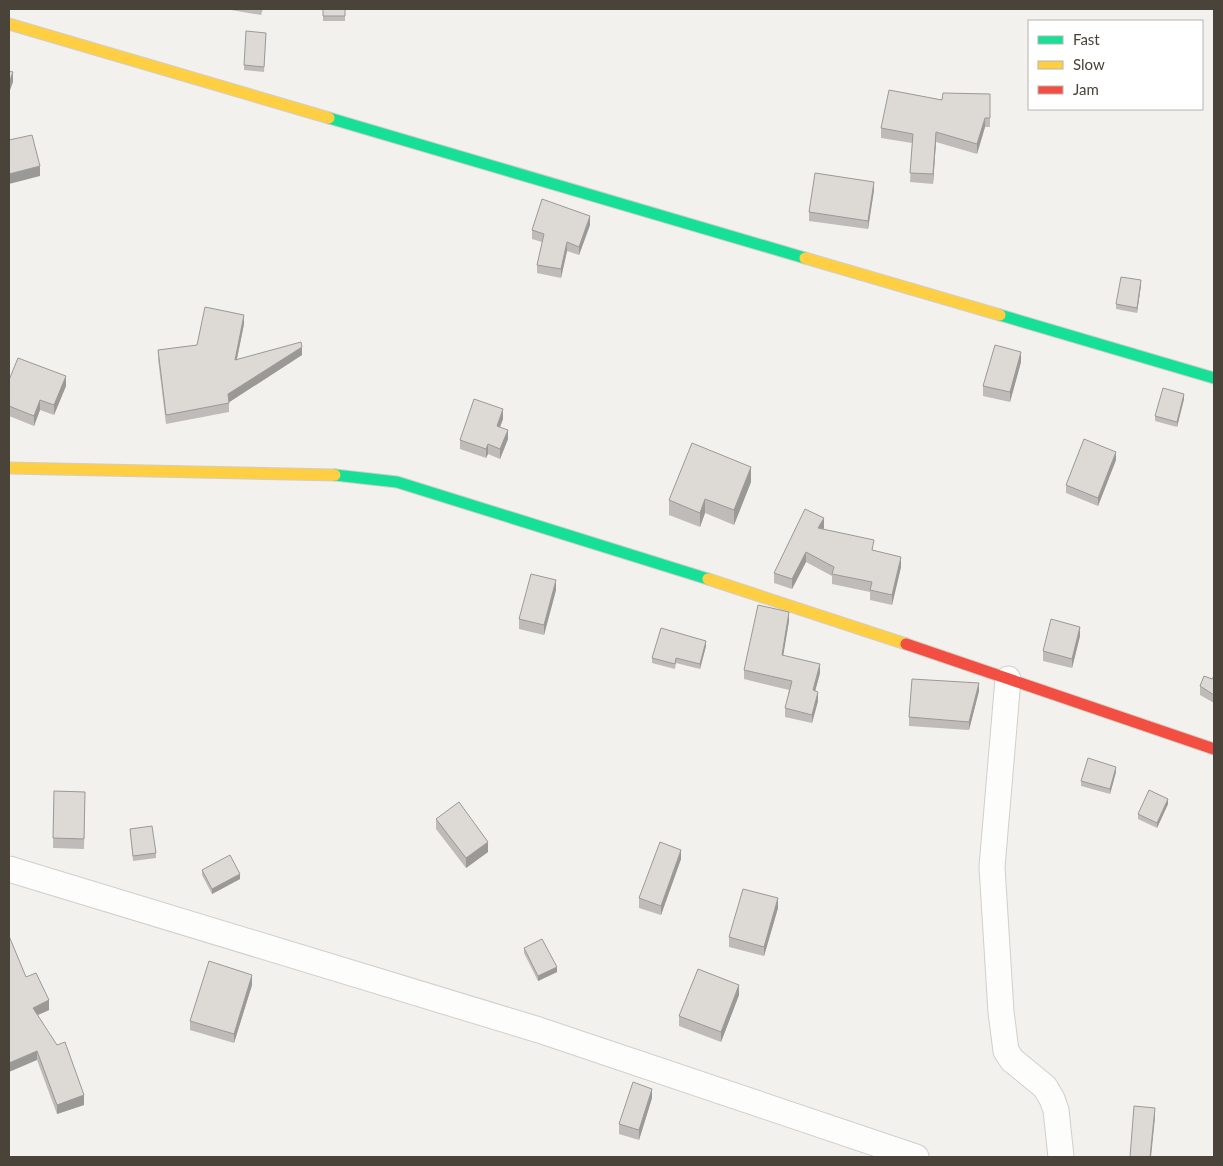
<svg xmlns="http://www.w3.org/2000/svg" width="1223" height="1166" font-family="Lato,sans-serif">
<rect width="100%" height="100%" fill="#f3f1ee"/>
<g fill="none" stroke-linecap="round" stroke-linejoin="round">
<defs>
<path id="street" d="M 1008,679 L 992,867 L 1001,1012 L 1006,1051 L 1012,1060 L 1045,1087 L 1052,1099 L 1056,1110 L 1061,1157
M 9,869 L 539,1030 L 916,1157"/>
<path id="fast" d="M 329,118 L 805,258
M 1000,315 L 1214,378
M 335,475 L 397,482 L 708,579"/>
<path id="slow" d="M 9,24 L 329,118
M 805,258 L 1000,315
M 9,468 L 335,475
M 708,579 L 906,644"/>
<path id="jam" d="M 906,644 L 1214,749"/>
</defs>
<use href="#street" stroke="#d1cfcc" stroke-width="27"/>
<use href="#fast" stroke="#d2cec5" stroke-width="13"/>
<use href="#slow" stroke="#d2cec5" stroke-width="13"/>
<use href="#jam" stroke="#d2cec5" stroke-width="13"/>
<use href="#street" stroke="#fdfdfc" stroke-width="25"/>
<use href="#fast" stroke="#16e098" stroke-width="11"/>
<use href="#slow" stroke="#ffcf43" stroke-width="11"/>
<use href="#jam" stroke="#f24e42" stroke-width="11"/>
</g>
<path fill="#bebbb8" d="M 225,9 L 263,9 L 261,15 Z
M 323,9 L 345,9 L 345,21 L 323,21 Z
M 266,33 L 264,72 L 244,70 L 244,65 Z
M 990,94 L 990,127 L 985,127 L 977,154 L 936,142 L 933,184 L 910,182 L 912,143 L 881,138 L 881,128 L 942,100 Z
M 874,190 L 868,229 L 809,221 L 809,212 Z
M 590,225 L 579,255 L 567,251 L 561,278 L 537,273 L 537,265 L 542,242 L 532,239 L 532,230 Z
M 1141,285 L 1137,313 L 1116,309 L 1116,304 Z
M 244,324 L 237,359 L 302,355 L 229,402 L 229,412 L 166,424 L 158,359 L 158,350 L 197,345 Z
M 1021,362 L 1010,402 L 983,396 L 983,386 Z
M 9,380 L 66,386 L 54,415 L 40,410 L 34,426 L 9,416 Z
M 1184,399 L 1177,427 L 1155,421 L 1155,416 Z
M 503,419 L 500,427 L 508,439 L 500,459 L 488,454 L 486,458 L 460,449 L 460,440 Z
M 1116,460 L 1098,506 L 1066,493 L 1066,485 Z
M 751,482 L 734,525 L 705,513 L 700,527 L 669,515 L 669,500 Z
M 824,528 L 823,529 L 874,551 L 901,567 L 892,605 L 870,600 L 870,592 L 832,584 L 832,576 L 806,562 L 792,589 L 774,583 L 774,573 Z
M 556,590 L 544,635 L 519,629 L 519,619 Z
M 789,621 L 783,655 L 820,673 L 815,691 L 818,701 L 812,723 L 785,717 L 785,708 L 789,690 L 744,679 L 744,670 Z
M 1080,636 L 1072,668 L 1043,661 L 1043,651 Z
M 706,646 L 700,669 L 676,663 L 675,669 L 652,663 L 652,658 Z
M 1214,676 L 1214,703 L 1200,695 L 1200,686 L 1212,679 Z
M 979,691 L 969,730 L 909,726 L 909,717 Z
M 1116,772 L 1110,794 L 1081,786 L 1081,781 Z
M 54,791 L 85,792 L 84,849 L 53,848 Z
M 1168,804 L 1157,828 L 1138,819 L 1138,814 Z
M 436,819 L 488,852 L 466,868 L 436,829 Z
M 130,829 L 156,853 L 156,858 L 133,861 Z
M 681,859 L 661,915 L 639,908 L 639,898 Z
M 202,870 L 240,879 L 212,894 L 202,875 Z
M 778,908 L 764,956 L 729,947 L 729,937 Z
M 524,948 L 557,972 L 538,981 L 524,953 Z
M 26,977 L 49,1010 L 38,1015 L 84,1105 L 57,1114 L 37,1060 Z
M 252,985 L 234,1043 L 190,1030 L 190,1021 Z
M 739,995 L 721,1042 L 679,1026 L 679,1016 Z
M 652,1098 L 639,1140 L 619,1134 L 619,1124 Z"/>
<path fill="#9b9996" d="M 13,72 L 13,82 L 9,93 L 9,83 Z
M 985,118 L 985,127 L 977,154 L 977,144 Z
M 936,132 L 936,142 L 933,184 L 933,174 Z
M 40,166 L 40,176 L 9,184 L 9,174 Z
M 874,182 L 874,190 L 868,229 L 868,221 Z
M 590,216 L 590,225 L 579,255 L 579,247 Z
M 567,242 L 567,251 L 561,278 L 561,269 Z
M 1141,280 L 1141,285 L 1137,313 L 1137,308 Z
M 244,315 L 244,324 L 235,368 L 235,360 Z
M 302,347 L 302,355 L 228,403 L 228,394 Z
M 1021,352 L 1021,362 L 1010,402 L 1010,392 Z
M 66,376 L 66,386 L 54,415 L 54,405 Z
M 1184,394 L 1184,399 L 1177,427 L 1177,422 Z
M 40,400 L 40,410 L 34,426 L 34,416 Z
M 503,409 L 503,419 L 497,435 L 497,426 Z
M 508,430 L 508,439 L 500,459 L 500,449 Z
M 488,444 L 488,454 L 486,458 L 486,449 Z
M 1116,452 L 1116,460 L 1098,506 L 1098,498 Z
M 751,467 L 751,482 L 734,525 L 734,510 Z
M 705,499 L 705,513 L 700,527 L 700,513 Z
M 824,518 L 824,528 L 818,538 L 818,528 Z
M 806,552 L 806,562 L 792,589 L 792,579 Z
M 901,557 L 901,567 L 892,605 L 892,595 Z
M 556,580 L 556,590 L 544,635 L 544,625 Z
M 789,612 L 789,621 L 782,663 L 782,655 Z
M 1080,627 L 1080,636 L 1072,668 L 1072,659 Z
M 706,641 L 706,646 L 700,669 L 700,664 Z
M 820,664 L 820,673 L 813,699 L 813,690 Z
M 979,683 L 979,691 L 969,730 L 969,722 Z
M 818,692 L 818,701 L 812,723 L 812,715 Z
M 1116,767 L 1116,772 L 1110,794 L 1110,789 Z
M 1168,799 L 1168,804 L 1157,828 L 1157,823 Z
M 488,842 L 488,852 L 466,868 L 466,858 Z
M 681,850 L 681,859 L 661,915 L 661,906 Z
M 240,874 L 240,879 L 212,894 L 212,889 Z
M 778,898 L 778,908 L 764,956 L 764,947 Z
M 557,967 L 557,972 L 538,981 L 538,976 Z
M 252,975 L 252,985 L 234,1043 L 234,1034 Z
M 739,985 L 739,995 L 721,1042 L 721,1032 Z
M 49,1000 L 49,1010 L 33,1017 L 33,1008 Z
M 37,1051 L 37,1060 L 9,1072 L 9,1063 Z
M 652,1089 L 652,1098 L 639,1140 L 639,1130 Z
M 84,1095 L 84,1105 L 57,1114 L 57,1105 Z
M 1155,1108 L 1155,1118 L 1151,1157 L 1150,1157 Z"/>
<path fill="#dddad6" stroke="#9b9996" d="M 323,9 L 345,9 L 345,16 L 323,16 Z
M 246,31 L 266,33 L 264,67 L 244,65 Z
M 9,71 L 13,72 L 9,83 Z
M 889,90 L 942,100 L 943,93 L 990,94 L 990,118 L 985,118 L 977,144 L 936,132 L 933,174 L 910,173 L 913,134 L 881,128 Z
M 32,135 L 40,166 L 9,174 L 9,140 Z
M 815,173 L 874,182 L 868,221 L 809,212 Z
M 542,199 L 590,216 L 579,247 L 567,242 L 561,269 L 537,265 L 544,234 L 532,230 Z
M 1121,277 L 1141,280 L 1137,308 L 1116,304 Z
M 205,307 L 244,315 L 235,360 L 301,342 L 302,347 L 228,394 L 229,403 L 166,415 L 158,350 L 197,345 Z
M 995,345 L 1021,352 L 1010,392 L 983,386 Z
M 18,358 L 66,376 L 54,405 L 40,400 L 34,416 L 9,406 L 9,380 Z
M 1163,388 L 1184,394 L 1177,422 L 1155,416 Z
M 474,399 L 503,409 L 497,426 L 508,430 L 500,449 L 488,444 L 486,449 L 460,440 Z
M 1084,439 L 1116,452 L 1098,498 L 1066,485 Z
M 692,443 L 751,467 L 734,510 L 705,499 L 700,513 L 669,500 Z
M 805,509 L 824,518 L 818,528 L 874,540 L 872,550 L 901,557 L 892,595 L 870,590 L 872,582 L 832,574 L 834,567 L 806,552 L 792,579 L 774,573 Z
M 531,574 L 556,580 L 544,625 L 519,619 Z
M 758,605 L 789,612 L 782,655 L 820,664 L 813,690 L 818,692 L 812,715 L 785,708 L 792,681 L 744,670 Z
M 1051,619 L 1080,627 L 1072,659 L 1043,651 Z
M 661,628 L 706,641 L 700,664 L 676,658 L 675,664 L 652,658 Z
M 1204,676 L 1212,679 L 1214,676 L 1214,695 L 1200,686 Z
M 912,679 L 979,683 L 969,722 L 909,717 Z
M 1088,758 L 1116,767 L 1110,789 L 1081,781 Z
M 1149,790 L 1168,799 L 1157,823 L 1138,814 Z
M 54,791 L 85,792 L 84,839 L 53,838 Z
M 459,802 L 488,842 L 466,858 L 436,819 Z
M 152,826 L 156,853 L 133,856 L 130,829 Z
M 660,842 L 681,850 L 661,906 L 639,898 Z
M 230,855 L 240,874 L 212,889 L 202,870 Z
M 743,889 L 778,898 L 764,947 L 729,937 Z
M 9,936 L 26,977 L 36,973 L 49,1000 L 33,1008 L 57,1045 L 65,1042 L 84,1095 L 57,1105 L 37,1051 L 9,1063 Z
M 542,939 L 557,967 L 538,976 L 524,948 Z
M 209,961 L 252,975 L 234,1034 L 190,1021 Z
M 698,969 L 739,985 L 721,1032 L 679,1016 Z
M 633,1082 L 652,1089 L 639,1130 L 619,1124 Z
M 1134,1106 L 1155,1108 L 1150,1157 L 1130,1157 Z"/>
<rect width="1223" height="1166" fill="none" stroke="#49433a" stroke-width="20"/>
<rect x="1028" y="20" width="175" height="90" fill="#ffffff" stroke="#b6b4b0"/>
<rect x="1038" y="36" width="25" height="8" fill="#16e098" stroke="#b6b4b0"/>
<text x="1073" y="45" font-size="15" fill="#49433a">Fast</text>
<rect x="1038" y="61" width="25" height="8" fill="#ffcf43" stroke="#b6b4b0"/>
<text x="1073" y="70" font-size="15" fill="#49433a">Slow</text>
<rect x="1038" y="86" width="25" height="8" fill="#f24e42" stroke="#b6b4b0"/>
<text x="1073" y="95" font-size="15" fill="#49433a">Jam</text>
</svg>
